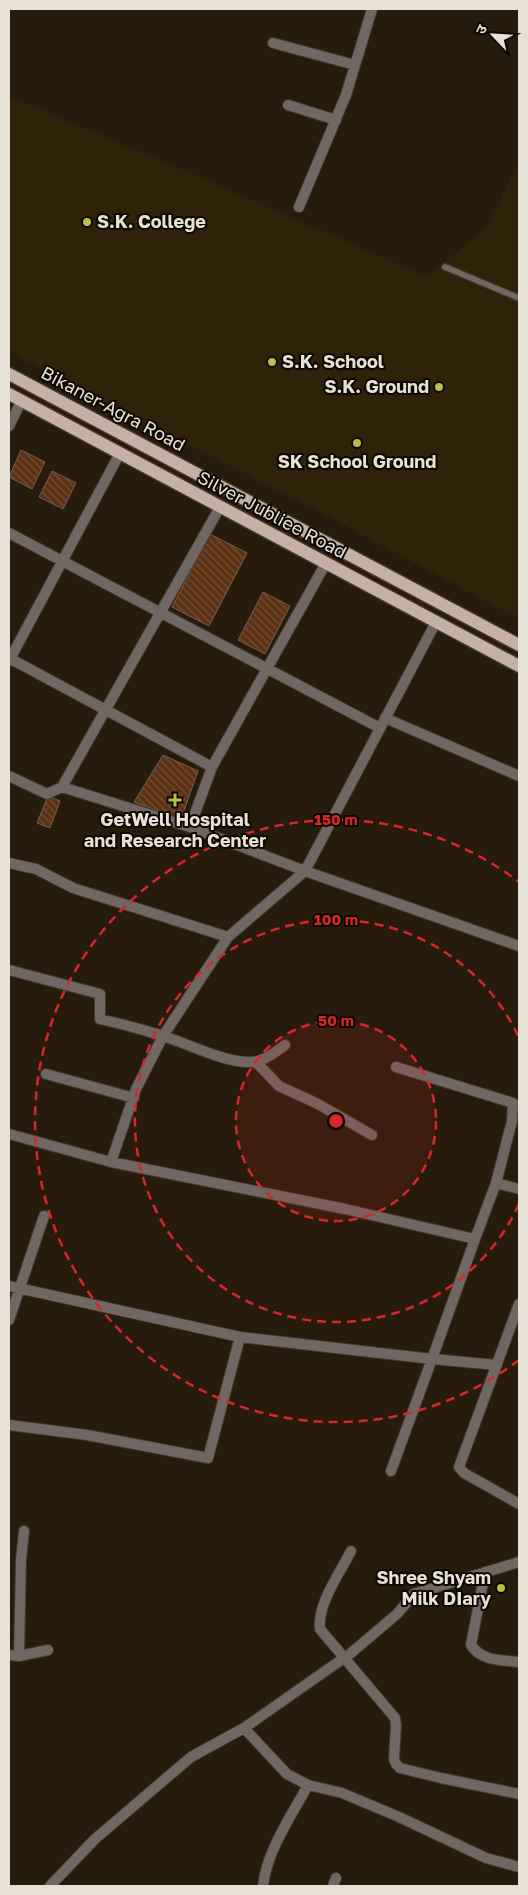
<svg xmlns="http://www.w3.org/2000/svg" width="528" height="1895" font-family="'Golos Text','Noto Sans Devanagari',sans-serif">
<defs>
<pattern id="building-back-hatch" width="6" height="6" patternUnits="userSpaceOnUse" patternTransform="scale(1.25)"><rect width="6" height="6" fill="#5c3114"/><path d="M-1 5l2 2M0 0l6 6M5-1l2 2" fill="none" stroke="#734f35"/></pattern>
</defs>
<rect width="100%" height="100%" fill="#271c0b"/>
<path fill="#302109" d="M 9,96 L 195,175 L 427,277 L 488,226 L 519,162 L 519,619 L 292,497 L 137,419 L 9,351 Z"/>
<path fill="url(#building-back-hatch)" stroke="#735e52" d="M 21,450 L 45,462 L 32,489 L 9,477 Z
M 52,471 L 76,483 L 63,509 L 39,497 Z
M 210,534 L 247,553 L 209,626 L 172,607 Z
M 263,592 L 290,606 L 265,654 L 238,640 Z
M 163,755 L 198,771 L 181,819 L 134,802 Z
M 48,796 L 60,801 L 50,828 L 37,823 Z"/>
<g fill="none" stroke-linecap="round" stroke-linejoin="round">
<defs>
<path id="service" d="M 445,267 L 519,298"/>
<path id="minor" d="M 273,43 L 355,65
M 288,105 L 336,120
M 299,207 L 346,95 L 372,9
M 9,426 L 22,400
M 9,533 L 380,728
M 9,658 L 212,767 L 190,827 L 305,871 L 519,946
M 9,661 L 120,453
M 385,718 L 519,776
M 212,767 L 326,563
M 9,776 L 47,794 L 62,787
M 190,827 L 62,787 L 220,507
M 9,863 L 36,869 L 73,888 L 228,937
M 9,970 L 100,994 L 100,1019 C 121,1024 142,1029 163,1036 C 186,1043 224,1062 247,1062 C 262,1063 273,1054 285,1045
M 256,1062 L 279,1086 L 318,1104 L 372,1135
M 396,1067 L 513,1103 L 512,1121 L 496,1183
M 46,1074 L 134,1098
M 9,1134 L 111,1162 L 136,1089 L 163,1036 L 228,937 L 305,871 L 436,622
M 475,1239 L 496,1183 L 519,1189
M 9,1286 L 240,1337 L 432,1359 L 475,1239 L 345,1209 L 111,1162
M 519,1304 L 459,1467 L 464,1473 L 519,1504
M 9,1320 L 44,1216
M 9,1425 L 87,1435 L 208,1458 L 240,1337
M 391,1471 L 432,1359 L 497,1365
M 351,1551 C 340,1573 317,1604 320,1629 L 395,1718 L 396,1725 L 394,1759 L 396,1764 L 400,1768 L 441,1778 L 519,1794
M 485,1572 L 471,1645 C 481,1661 502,1660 519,1662
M 9,1655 L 19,1656 L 48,1650
M 19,1656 L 21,1560 L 24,1531
M 244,1728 L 287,1774 L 308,1785 L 342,1793 L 399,1817 L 486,1858 L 519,1867
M 50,1886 L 95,1839 L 191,1757 L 244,1728 L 351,1653 L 397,1614 L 414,1594 L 519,1562
M 263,1886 C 267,1850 291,1817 308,1785
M 333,1886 L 336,1878"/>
<path id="primary" d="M 9,374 L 519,645
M 9,394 L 519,666"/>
</defs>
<use href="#service" stroke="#423827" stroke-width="8"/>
<use href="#minor" stroke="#423827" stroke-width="12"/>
<use href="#primary" stroke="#423827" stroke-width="15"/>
<use href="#service" stroke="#706662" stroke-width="5.5"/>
<use href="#minor" stroke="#706662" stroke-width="10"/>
<use href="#primary" stroke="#c5b0a6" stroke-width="12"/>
</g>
<circle cx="336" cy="1121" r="100" fill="#d62828" fill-opacity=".12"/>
<g fill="none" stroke="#d62828" stroke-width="2.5" stroke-dasharray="9 6">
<circle cx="336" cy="1121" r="100"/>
<path d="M519 1204A201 201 0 1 1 519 1038"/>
<path d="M519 1360A301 301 0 1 1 519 882"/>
</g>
<g fill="#b6c149" stroke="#0c0703" stroke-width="2">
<circle cx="87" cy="222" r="5"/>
<circle cx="272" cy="362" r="5"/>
<circle cx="439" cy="387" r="5"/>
<circle cx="357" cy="443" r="5"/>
<path d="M172.5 792.5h5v5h5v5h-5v5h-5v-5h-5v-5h5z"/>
<circle cx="501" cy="1588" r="5"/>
</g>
<g text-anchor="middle" stroke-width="4" stroke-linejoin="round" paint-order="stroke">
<g font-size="18" font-weight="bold" fill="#e8e1d6" stroke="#0c0703" text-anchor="start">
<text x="97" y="228">S.K. College</text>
<text x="282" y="368">S.K. School</text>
<text x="429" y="393" text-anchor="end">S.K. Ground</text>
<text x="357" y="468" text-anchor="middle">SK School Ground</text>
<text x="175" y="826" text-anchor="middle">GetWell Hospital<tspan x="175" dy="21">and Research Center</tspan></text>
<text x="491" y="1584" text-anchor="end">Shree Shyam<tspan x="491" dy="21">Milk DIary</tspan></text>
</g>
<g font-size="18" fill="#e8e1d6" stroke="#0c0703">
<text transform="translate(113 409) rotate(28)" y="6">Bikaner-Agra Road</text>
<text transform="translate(272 515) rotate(28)" y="6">Silver Jubliee Road</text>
</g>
</g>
<circle cx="336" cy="1121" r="8" fill="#d62828" stroke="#0c0703" stroke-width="2.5"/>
<g font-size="15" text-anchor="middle" font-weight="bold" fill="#d62828" stroke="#0c0703" stroke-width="4" stroke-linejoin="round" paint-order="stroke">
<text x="336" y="825">150 m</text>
<text x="336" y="925">100 m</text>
<text x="336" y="1026">50 m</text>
</g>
<rect width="528" height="1895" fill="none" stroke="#e8e1d6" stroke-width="20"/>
<g transform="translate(493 35) rotate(295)" stroke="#0c0703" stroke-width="4" paint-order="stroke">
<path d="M0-4L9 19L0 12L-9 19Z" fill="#e8e1d6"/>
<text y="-8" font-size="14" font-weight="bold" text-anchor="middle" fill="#e8e1d6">उ</text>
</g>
</svg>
